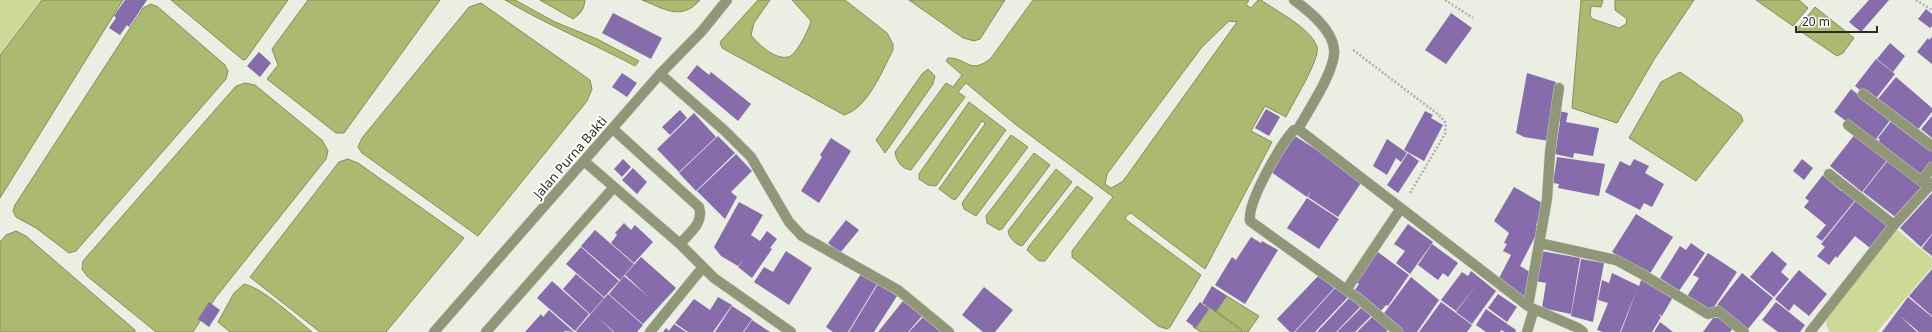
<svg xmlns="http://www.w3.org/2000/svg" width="1932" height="332" font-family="'Noto Sans',sans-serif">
<rect width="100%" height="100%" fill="#ebeee3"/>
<path fill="#cdd997" d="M 0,0 L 41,0 L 0,53 Z
M 1896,229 L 1932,258 L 1932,267 L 1877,332 L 1830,332 L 1826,325 L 1827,316 Z"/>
<path fill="#acb971" stroke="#858e5b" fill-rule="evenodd" d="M 42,0 L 123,0 L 0,198 L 0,55 Z
M 171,0 L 288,0 L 246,59 L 243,60 Z
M 308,0 L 440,0 L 344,133 L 336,133 L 267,79 L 278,65 L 272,49 Z
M 505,0 L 515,0 L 555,22 L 597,39 L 639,61 L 635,66 C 592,43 547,25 505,0 Z
M 540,0 L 585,0 C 584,10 581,13 573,19 Z
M 642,0 L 700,0 C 681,22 663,8 642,0 Z
M 758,0 L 770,0 L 754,23 L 751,35 C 758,44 775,60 788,57 C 796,56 809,29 811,21 L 792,0 L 845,0 L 887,33 L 893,44 L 893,50 C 882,71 868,108 844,115 L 722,48 L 720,42 Z
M 909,0 L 1005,0 L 980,39 L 974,41 L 963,38 Z
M 1033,0 L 1249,0 L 1246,5 L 1251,8 L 1258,0 L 1261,0 C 1276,11 1311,28 1317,47 C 1321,58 1292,104 1286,117 L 1265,106 L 1251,131 L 1272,142 L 1205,269 L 1131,213 L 1127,215 L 1125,219 L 1201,275 L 1170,327 L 1167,329 L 1158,326 L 1072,257 L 1072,251 L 1113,197 L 1015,124 L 966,83 L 958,92 L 965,97 L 911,170 C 902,169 896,161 895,152 L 946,83 L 953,87 L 962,75 L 946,61 L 948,58 C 966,57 970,76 991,58 ZM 1229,21 L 1237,22 L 1126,177 L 1122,182 L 1111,188 L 1105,184 L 1107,174 L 1202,47 Z
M 1581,0 L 1603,0 L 1601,7 L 1591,6 L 1590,16 L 1593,19 L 1619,28 L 1626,24 L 1627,19 L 1615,10 L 1615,0 L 1694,0 L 1655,58 L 1617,123 L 1572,108 Z
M 1756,0 L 1799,0 L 1808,8 L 1793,26 Z
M 481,3 L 590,80 L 592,89 L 587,101 L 478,236 L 362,153 L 358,147 L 362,138 L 469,7 Z
M 151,4 L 158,7 L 225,65 L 228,71 L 226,79 L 76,251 L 69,253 L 36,228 L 16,217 L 13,211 L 15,205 L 143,8 Z
M 1815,7 L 1854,38 L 1843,53 L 1837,56 L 1797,29 Z
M 928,69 L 935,76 L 933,84 L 885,153 L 876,140 L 922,74 Z
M 1680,72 L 1741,115 L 1743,121 L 1696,181 L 1629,138 L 1661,82 Z
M 245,83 L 255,85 L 322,140 L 328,151 L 326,159 L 216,297 L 193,332 L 156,332 L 87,276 L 82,269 L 83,261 L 236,86 Z
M 969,102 L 1006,130 L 956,199 L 954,200 L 939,189 L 985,124 L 984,122 L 982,121 L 936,186 L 928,185 L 919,179 L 919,174 Z
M 1011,135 L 1028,147 L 976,216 L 964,209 L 962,203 Z
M 1034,153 L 1050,165 L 1002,229 L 999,230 L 987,223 L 986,216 Z
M 348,159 L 358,163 L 464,238 L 386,332 L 320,332 L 250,277 L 339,162 Z
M 1056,169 L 1072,182 L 1023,245 L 1022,246 C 1015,244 1009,238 1008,231 Z
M 1077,186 L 1093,198 L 1045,261 L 1039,261 L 1027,250 L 1030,245 Z
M 16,231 L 26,236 L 135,330 L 135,332 L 0,332 L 0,242 L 6,235 Z
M 244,284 C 263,288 296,319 312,332 L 230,332 L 218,322 L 234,293 Z
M 1217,290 L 1259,316 L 1248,332 L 1245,332 L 1208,305 Z
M 1207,305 L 1243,332 L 1201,332 L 1193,327 Z"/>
<path fill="#866caa" d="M 125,0 L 147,0 L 129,27 L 127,25 L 120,35 L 109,28 L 116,18 L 114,16 Z
M 1869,0 L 1889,0 L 1861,32 L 1849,22 Z
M 1926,9 L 1932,14 L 1932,26 L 1930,28 L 1918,19 Z
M 613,13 L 662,38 L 651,59 L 602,33 Z
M 1451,13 L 1472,28 L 1446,64 L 1425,50 Z
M 1932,37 L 1932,64 L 1917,52 L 1928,38 L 1929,40 Z
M 1890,43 L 1905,56 L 1893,72 L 1877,59 Z
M 259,52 L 271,63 L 260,77 L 247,66 Z
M 1876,59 L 1895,74 L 1874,101 L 1855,86 Z
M 697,65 L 709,75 L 711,72 L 751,104 L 738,121 L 687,78 Z
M 622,73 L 637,83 L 627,97 L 612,87 Z
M 1527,73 L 1556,82 L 1549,141 L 1524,137 L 1516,133 Z
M 1896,77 L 1932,108 L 1932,112 L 1916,132 L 1877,100 Z
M 1851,89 L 1891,119 L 1876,139 L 1879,141 L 1876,144 L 1834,112 Z
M 1266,109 L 1280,117 L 1269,136 L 1255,128 Z
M 680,110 L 687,118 L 670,135 L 662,127 Z
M 1425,111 L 1433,115 L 1431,118 L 1443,125 L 1424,161 L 1404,150 Z
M 1559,111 L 1568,113 L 1566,122 L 1599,128 L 1593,156 L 1574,153 L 1573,158 L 1555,154 L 1560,122 L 1558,122 Z
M 694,113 L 716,137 L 679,172 L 657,149 Z
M 1932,116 L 1932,138 L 1921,129 Z
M 1892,120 L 1932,149 L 1932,164 L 1922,178 L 1877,145 L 1881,138 L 1880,140 L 1878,138 Z
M 1856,133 L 1888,159 L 1862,192 L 1830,166 Z
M 718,136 L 735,153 L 696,191 L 679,173 Z
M 1295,136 L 1363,180 L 1338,217 L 1308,197 L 1311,191 L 1307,197 L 1271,172 Z
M 831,138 L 851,151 L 819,203 L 801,191 L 822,157 L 820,155 Z
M 1387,139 L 1407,153 L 1401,162 L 1396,158 L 1387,175 L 1373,166 Z
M 1408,153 L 1419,161 L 1398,193 L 1387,185 Z
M 736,154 L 752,171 L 731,192 L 737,197 L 725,219 L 697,191 Z
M 1557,157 L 1605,164 L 1599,196 L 1558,188 L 1559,184 L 1553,183 Z
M 623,159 L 631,167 L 622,177 L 614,169 Z
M 1634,159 L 1649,166 L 1645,173 L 1664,184 L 1652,207 L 1644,203 L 1640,210 L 1605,192 L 1620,161 L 1630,166 Z
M 1802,159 L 1813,168 L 1804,180 L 1793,171 Z
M 1889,159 L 1924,186 L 1898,219 L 1863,192 Z
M 633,168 L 647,182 L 637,194 L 622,180 Z
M 1823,175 L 1841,191 L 1843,189 L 1856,199 L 1822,241 L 1816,237 L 1826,225 L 1804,207 L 1809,201 L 1805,198 Z
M 1514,187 L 1544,204 L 1543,211 L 1536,225 L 1540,227 L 1520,266 L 1530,272 L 1528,275 L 1530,276 L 1527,299 L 1498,280 L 1511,255 L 1503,251 L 1507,244 L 1504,243 L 1509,233 L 1494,221 Z
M 1932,193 L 1932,234 L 1921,247 L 1900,228 Z
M 1307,198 L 1339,219 L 1319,249 L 1287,228 Z
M 1857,199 L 1888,226 L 1870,248 L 1855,236 L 1837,258 L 1836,256 L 1829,265 L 1817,256 L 1825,247 L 1821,244 Z
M 739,202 L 763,215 L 751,235 L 760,241 L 767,231 L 777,239 L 770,248 L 772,249 L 752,278 L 738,267 L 744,259 L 738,266 L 721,256 L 714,247 Z
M 1636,214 L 1673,237 L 1649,275 L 1612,252 Z
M 846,220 L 859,230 L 840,253 L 828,243 Z
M 624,223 L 631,230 L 635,225 L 653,242 L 634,263 L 611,243 L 617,235 L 615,233 Z
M 1408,224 L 1433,242 L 1410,274 L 1396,263 L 1405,251 L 1394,244 Z
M 595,230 L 634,264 L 620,280 L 581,246 Z
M 1932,235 L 1932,256 L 1922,248 Z
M 1251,237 L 1261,243 L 1262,241 L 1278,250 L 1245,304 L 1215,285 L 1232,257 L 1236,260 Z
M 1691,243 L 1705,253 L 1679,291 L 1660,278 L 1680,246 L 1686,250 Z
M 1432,244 L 1458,263 L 1448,277 L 1443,273 L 1438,280 L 1418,265 Z
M 581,247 L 619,281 L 604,297 L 566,264 Z
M 1375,250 L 1409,275 L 1388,306 L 1386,305 L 1380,312 L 1354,291 L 1359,284 L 1354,281 Z
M 786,251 L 812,268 L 789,305 L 754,282 L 764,267 L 773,272 Z
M 1541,251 L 1580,258 L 1571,314 L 1542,308 L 1546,283 L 1536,281 Z
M 1772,251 L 1787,264 L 1781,272 L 1789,279 L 1774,297 L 1750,277 Z
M 1708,253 L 1737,272 L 1712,310 L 1704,306 L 1702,308 L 1686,298 L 1699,278 L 1693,275 Z
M 641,257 L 676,288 L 643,324 L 609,294 L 624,276 L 649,297 L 625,275 Z
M 1581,259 L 1604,263 L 1593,322 L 1571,316 Z
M 1932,269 L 1932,316 L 1909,296 Z
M 1799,270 L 1827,294 L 1809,316 L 1794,304 L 1789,311 L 1775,299 Z
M 1471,271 L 1496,291 L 1472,324 L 1456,312 L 1478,283 L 1456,311 L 1441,300 L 1462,272 L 1468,276 Z
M 1321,273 L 1337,285 L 1294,332 L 1290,332 L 1277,319 Z
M 1612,273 L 1639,286 L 1642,278 L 1673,297 L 1662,316 L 1658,314 L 1661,317 L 1652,332 L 1621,332 L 1638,287 L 1620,332 L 1603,332 L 1597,330 L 1608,303 L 1598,300 L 1602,280 L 1609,283 Z
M 1742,273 L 1773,298 L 1748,329 L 1717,305 Z
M 576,274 L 604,298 L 590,314 L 563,289 Z
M 861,274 L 877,284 L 848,332 L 833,332 L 826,327 Z
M 1411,277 L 1439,300 L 1417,332 L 1402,332 L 1382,316 Z
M 552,281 L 589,314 L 575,331 L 537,298 Z
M 878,284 L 897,296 L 874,332 L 849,332 Z
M 1338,285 L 1349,296 L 1315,332 L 1295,332 Z
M 1212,286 L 1227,296 L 1216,312 L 1202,303 Z
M 984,287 L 1013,310 L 995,332 L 983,332 L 962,315 Z
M 608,294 L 643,325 L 637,332 L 614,332 L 596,315 L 613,332 L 577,332 L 576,331 Z
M 1498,294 L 1517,307 L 1507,322 L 1488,308 Z
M 718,297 L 732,305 L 713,332 L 688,332 L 675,323 L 694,299 L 710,310 Z
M 1350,297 L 1362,305 L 1336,332 L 1317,332 Z
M 1908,297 L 1932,317 L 1932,332 L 1919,332 L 1899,315 L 1917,332 L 1882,332 Z
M 903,301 L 922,316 L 908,332 L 878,332 Z
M 209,302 L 220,310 L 209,327 L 198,319 Z
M 1200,302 L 1209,309 L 1196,328 L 1186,321 Z
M 1441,302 L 1472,325 L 1467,332 L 1419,332 Z
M 1776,302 L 1805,325 L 1800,332 L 1778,332 L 1762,320 Z
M 732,306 L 752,319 L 743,332 L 715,332 Z
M 1363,306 L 1372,315 L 1355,332 L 1337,332 Z
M 1486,309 L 1516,330 L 1515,332 L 1505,332 L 1501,330 L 1500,332 L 1486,332 L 1476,325 Z
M 549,310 L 574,332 L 565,331 L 564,332 L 525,332 L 541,314 L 543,317 Z
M 1716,314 L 1733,328 L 1730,332 L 1703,332 Z
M 1374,315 L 1389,329 L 1386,332 L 1357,332 Z
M 923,317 L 941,332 L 909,332 Z
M 752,320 L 770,332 L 744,332 Z
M 1660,322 L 1673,332 L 1654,332 Z
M 674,324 L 686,332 L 663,332 L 666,328 L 669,331 Z"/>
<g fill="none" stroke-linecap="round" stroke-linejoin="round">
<defs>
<path id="minor" d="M 1294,0 C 1309,11 1332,29 1334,49 C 1337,68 1308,111 1298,129
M 660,74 L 725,131 L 751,157 L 789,222 L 802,236 L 898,290 L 949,332
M 1863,94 L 1932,146
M 1848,125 L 1929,187
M 613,129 L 699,207 C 704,223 690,232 680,244
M 584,161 L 680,244 L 714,278 L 791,332
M 1829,174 L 1894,225
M 1922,181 L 1932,167
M 1539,243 L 1616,260 L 1642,274 L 1708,314 L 1718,311 L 1744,332
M 1346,290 L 1401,208
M 1528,306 L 1547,199 L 1550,152 L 1559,88
M 1534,309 L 1578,328 L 1583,332
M 434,332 L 660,74 L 702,31 L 727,0
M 486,332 L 614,187
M 650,332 L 703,267
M 1398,332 L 1359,299 L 1250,221 C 1247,202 1281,144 1294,130 L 1298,129 L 1528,306 L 1534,309 L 1527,332
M 1810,332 L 1894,225 L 1932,183"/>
</defs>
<use href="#minor" stroke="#c8cbc1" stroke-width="11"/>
<path stroke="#afb2a9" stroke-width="2.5" stroke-dasharray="2 2" stroke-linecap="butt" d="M 1445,0 L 1473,18
M 1916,0 L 1932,10
M 1353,50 L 1439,115 L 1446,123 L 1445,134 L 1410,193"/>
<use href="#minor" stroke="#909678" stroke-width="10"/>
</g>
<g text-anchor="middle" stroke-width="4" stroke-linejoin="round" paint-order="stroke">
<g font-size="13" fill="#2a2b27" stroke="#fff">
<text transform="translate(570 157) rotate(-49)" y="5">Jalan Purna Bakti</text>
</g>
</g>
<path d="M1796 26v6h81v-6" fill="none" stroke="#2a2b27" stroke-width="2"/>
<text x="1802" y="26" font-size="12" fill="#2a2b27" stroke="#ffffff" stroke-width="3" paint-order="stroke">20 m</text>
</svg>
